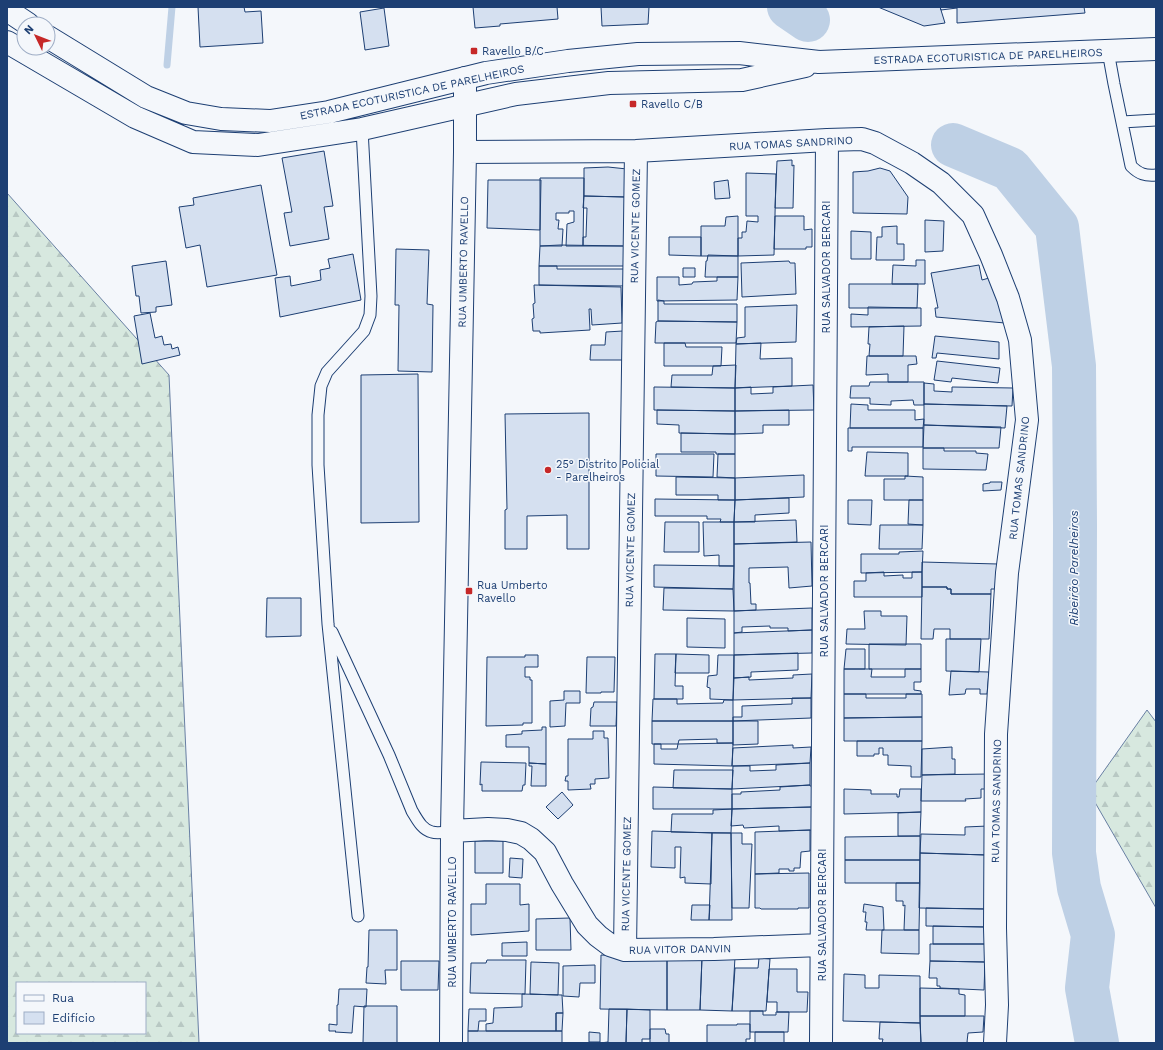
<svg xmlns="http://www.w3.org/2000/svg" width="1163" height="1050" font-family="'Work Sans',sans-serif">
<defs>
<pattern id="forest-firs" width="22" height="20" patternUnits="userSpaceOnUse"><rect width="22" height="20" fill="#d7e8df"/><path d="M5 1l3.5 6h-7zM16 11l3.5 6h-7z" fill="#b8c8c3"/></pattern>
</defs>
<rect width="100%" height="100%" fill="#f4f7fb"/>
<path fill="url(#forest-firs)" stroke="#687fa3" fill-rule="evenodd" d="M 7,193 L 169,375 L 199,1043 L 7,1043 ZM 17,983 L 145,983 L 145,1033 L 17,1033 Z
M 1147,710 L 1156,722 L 1156,908 L 1089,792 Z"/>
<g fill="none" stroke-linecap="round" stroke-linejoin="round">
<path stroke="#bed0e5" stroke-width="7" d="M 167,65 L 172,7"/>
<path stroke="#bed0e5" stroke-width="44" d="M 789,7 L 808,20
M 953,145 L 1010,169 L 1057,227 L 1074,366 L 1075,526 L 1074,853 L 1079,888 L 1093,935 L 1087,988 L 1097,1043"/>
</g>
<path fill="#d5e0f0" stroke="#1d3f73" d="M 198,7 L 244,7 L 245,12 L 261,11 L 263,43 L 200,47 Z
M 473,7 L 557,7 L 558,19 L 500,24 L 500,26 L 475,28 Z
M 601,7 L 649,7 L 648,24 L 602,26 Z
M 878,7 L 940,7 L 945,23 L 924,26 Z
M 940,7 L 1084,7 L 1085,13 L 957,23 L 957,8 L 941,10 Z
M 384,8 L 389,46 L 365,50 L 360,12 Z
M 324,151 L 333,206 L 324,207 L 329,239 L 290,246 L 284,213 L 292,212 L 282,158 Z
M 792,160 L 792,166 L 794,165 L 793,208 L 775,208 L 777,161 Z
M 608,167 L 627,169 L 626,197 L 584,196 L 584,168 Z
M 880,168 L 890,171 L 908,197 L 907,214 L 853,213 L 853,172 L 868,171 Z
M 746,173 L 776,174 L 774,255 L 738,256 L 738,238 L 742,238 L 742,232 L 746,232 L 747,221 L 758,222 L 758,216 L 746,216 Z
M 540,178 L 584,178 L 583,246 L 566,246 L 567,224 L 574,222 L 574,211 L 569,211 L 569,213 L 556,213 L 556,220 L 559,220 L 558,229 L 563,229 L 562,246 L 540,246 Z
M 488,180 L 541,180 L 540,230 L 487,228 Z
M 728,180 L 730,198 L 715,199 L 714,182 Z
M 261,185 L 277,275 L 207,287 L 200,245 L 186,248 L 179,207 L 194,205 L 193,198 Z
M 584,196 L 626,197 L 625,246 L 583,246 L 583,237 L 586,237 L 587,208 L 583,208 Z
M 738,216 L 738,256 L 701,256 L 701,226 L 725,226 L 726,217 Z
M 775,216 L 804,216 L 804,230 L 812,229 L 812,247 L 806,247 L 806,249 L 774,249 Z
M 925,220 L 944,221 L 943,251 L 925,252 Z
M 897,226 L 897,244 L 904,244 L 904,260 L 876,260 L 877,237 L 882,237 L 882,227 Z
M 851,231 L 871,232 L 871,259 L 851,259 Z
M 669,237 L 701,237 L 701,256 L 669,255 Z
M 560,245 L 625,246 L 625,266 L 539,266 L 540,246 Z
M 396,249 L 429,250 L 427,304 L 433,305 L 432,372 L 398,371 L 399,305 L 395,305 Z
M 353,254 L 361,300 L 280,317 L 275,278 L 290,276 L 291,286 L 321,280 L 320,270 L 330,268 L 328,259 Z
M 708,255 L 738,256 L 738,277 L 705,277 L 706,261 L 707,261 Z
M 916,260 L 925,260 L 925,284 L 892,284 L 893,265 L 916,266 Z
M 166,261 L 172,305 L 156,307 L 156,312 L 141,313 L 139,296 L 136,296 L 132,266 Z
M 789,261 L 790,263 L 795,263 L 796,294 L 742,297 L 741,263 Z
M 979,265 L 982,280 L 989,278 L 999,297 L 1005,323 L 936,317 L 935,308 L 938,308 L 931,273 Z
M 539,266 L 557,266 L 557,269 L 625,269 L 626,286 L 539,285 Z
M 683,268 L 695,268 L 695,277 L 683,277 Z
M 657,277 L 679,277 L 679,285 L 692,284 L 693,282 L 717,281 L 717,277 L 738,277 L 737,300 L 657,301 Z
M 849,284 L 918,284 L 917,308 L 849,308 Z
M 534,285 L 621,287 L 622,323 L 592,325 L 591,309 L 589,309 L 590,330 L 540,333 L 540,331 L 533,331 L 532,319 L 534,318 L 533,304 L 535,303 Z
M 658,300 L 664,301 L 664,304 L 737,304 L 737,322 L 658,321 Z
M 797,305 L 796,342 L 736,344 L 737,338 L 745,337 L 745,307 Z
M 868,307 L 921,308 L 921,326 L 851,327 L 851,314 L 868,315 Z
M 150,313 L 155,338 L 162,336 L 164,345 L 171,344 L 172,349 L 178,347 L 180,355 L 142,364 L 134,316 Z
M 658,321 L 737,322 L 736,343 L 655,343 L 656,322 Z
M 904,326 L 903,356 L 869,356 L 870,344 L 868,344 L 869,327 Z
M 623,331 L 623,360 L 590,360 L 591,345 L 605,345 L 606,332 Z
M 935,336 L 999,342 L 999,359 L 937,353 L 936,358 L 932,358 Z
M 664,343 L 685,343 L 686,347 L 722,347 L 721,366 L 664,366 Z
M 761,343 L 760,359 L 792,358 L 792,386 L 735,388 L 736,344 Z
M 867,356 L 916,356 L 917,364 L 908,365 L 908,382 L 888,382 L 888,374 L 866,375 Z
M 937,361 L 1000,368 L 998,383 L 952,378 L 951,382 L 934,380 Z
M 736,365 L 735,388 L 671,387 L 672,375 L 712,375 L 713,366 Z
M 418,374 L 419,522 L 361,523 L 361,375 Z
M 870,382 L 924,382 L 924,405 L 914,405 L 913,400 L 891,401 L 891,405 L 870,404 L 870,398 L 850,398 L 851,386 L 869,386 Z
M 924,383 L 934,384 L 934,391 L 952,392 L 952,387 L 1013,388 L 1012,406 L 924,404 Z
M 813,385 L 814,410 L 735,411 L 735,388 L 751,387 L 751,394 L 773,393 L 773,387 Z
M 654,387 L 735,388 L 735,411 L 654,410 Z
M 851,404 L 868,405 L 868,410 L 915,410 L 915,420 L 924,419 L 923,428 L 850,428 Z
M 924,404 L 1007,406 L 1005,428 L 924,425 Z
M 657,410 L 735,411 L 735,434 L 679,433 L 679,425 L 657,424 Z
M 789,410 L 789,425 L 763,425 L 763,433 L 735,434 L 735,411 Z
M 589,413 L 589,549 L 567,549 L 567,515 L 527,516 L 527,549 L 505,549 L 505,510 L 507,509 L 505,414 Z
M 924,425 L 1001,427 L 999,448 L 923,448 Z
M 848,428 L 923,428 L 923,447 L 852,447 L 852,451 L 848,451 Z
M 681,433 L 735,434 L 735,454 L 716,454 L 716,452 L 681,452 Z
M 923,448 L 944,448 L 944,451 L 976,451 L 976,453 L 988,454 L 986,470 L 923,469 Z
M 867,452 L 908,453 L 908,476 L 865,476 Z
M 656,454 L 714,454 L 713,477 L 656,476 Z
M 718,454 L 735,454 L 735,478 L 717,477 Z
M 804,475 L 804,497 L 735,500 L 735,478 Z
M 905,476 L 923,477 L 923,500 L 884,500 L 884,479 L 905,479 Z
M 676,477 L 735,478 L 735,500 L 718,500 L 718,495 L 676,495 Z
M 990,482 L 1002,482 L 1001,490 L 983,491 L 983,484 L 990,483 Z
M 789,498 L 789,513 L 755,515 L 755,522 L 734,522 L 735,500 Z
M 655,499 L 735,500 L 734,522 L 720,522 L 721,519 L 707,519 L 707,516 L 655,516 Z
M 848,500 L 872,500 L 871,525 L 848,524 Z
M 909,500 L 923,500 L 923,525 L 908,524 Z
M 796,520 L 797,542 L 734,544 L 734,522 Z
M 665,522 L 699,522 L 699,552 L 664,552 Z
M 703,522 L 734,522 L 734,566 L 719,566 L 719,555 L 704,556 Z
M 880,525 L 923,525 L 922,549 L 879,549 Z
M 811,542 L 812,586 L 789,588 L 788,567 L 749,568 L 749,583 L 750,583 L 751,604 L 756,604 L 756,610 L 734,611 L 734,544 Z
M 923,551 L 922,572 L 861,573 L 861,554 L 899,554 L 899,552 Z
M 922,562 L 998,564 L 996,589 L 991,589 L 991,594 L 951,594 L 951,589 L 947,589 L 947,587 L 922,587 Z
M 654,565 L 734,566 L 733,589 L 654,587 Z
M 884,572 L 884,576 L 903,575 L 903,578 L 912,578 L 912,572 L 922,572 L 922,597 L 854,597 L 854,581 L 866,581 L 866,573 Z
M 922,587 L 947,587 L 947,589 L 951,589 L 951,594 L 991,594 L 989,639 L 950,639 L 950,629 L 934,629 L 933,639 L 921,639 Z
M 664,588 L 733,589 L 734,611 L 663,610 Z
M 267,598 L 301,598 L 301,636 L 266,637 Z
M 812,608 L 812,630 L 788,631 L 788,628 L 770,628 L 770,626 L 742,627 L 742,632 L 734,633 L 734,611 Z
M 864,611 L 881,611 L 881,616 L 907,616 L 906,645 L 846,644 L 847,629 L 865,629 Z
M 687,618 L 725,619 L 725,648 L 687,647 Z
M 812,630 L 812,653 L 734,655 L 734,633 Z
M 946,639 L 981,639 L 979,672 L 946,671 Z
M 869,644 L 921,644 L 921,669 L 869,669 Z
M 846,649 L 865,649 L 865,669 L 844,669 Z
M 798,653 L 798,670 L 751,672 L 751,677 L 734,678 L 734,655 Z
M 655,654 L 676,654 L 675,686 L 683,686 L 683,699 L 654,699 Z
M 676,654 L 709,655 L 709,673 L 675,673 Z
M 525,655 L 538,655 L 538,667 L 525,667 L 525,677 L 530,677 L 530,680 L 532,680 L 532,723 L 523,723 L 523,725 L 486,726 L 487,657 L 525,657 Z
M 718,655 L 734,655 L 733,700 L 710,699 L 710,688 L 707,687 L 708,676 L 717,675 Z
M 587,657 L 615,657 L 614,692 L 601,692 L 601,693 L 586,693 Z
M 844,669 L 872,669 L 871,677 L 905,677 L 905,669 L 921,669 L 921,682 L 914,682 L 914,690 L 921,691 L 921,694 L 844,694 Z
M 951,671 L 989,672 L 987,694 L 980,694 L 980,689 L 966,689 L 965,694 L 949,695 Z
M 812,674 L 811,698 L 733,700 L 734,678 L 749,677 L 749,680 L 793,678 L 793,675 Z
M 564,691 L 580,691 L 580,703 L 566,703 L 565,726 L 550,727 L 550,701 L 564,700 Z
M 844,694 L 866,694 L 866,698 L 906,698 L 906,694 L 922,694 L 922,717 L 844,718 Z
M 792,698 L 811,698 L 811,718 L 733,721 L 733,717 L 742,717 L 742,706 L 792,704 Z
M 653,699 L 677,699 L 677,704 L 723,703 L 724,700 L 733,700 L 733,721 L 652,721 Z
M 594,702 L 617,702 L 616,726 L 590,726 L 591,708 L 593,707 Z
M 922,717 L 922,741 L 844,741 L 844,718 Z
M 652,721 L 733,721 L 733,743 L 717,743 L 717,739 L 679,740 L 678,744 L 652,744 Z
M 733,721 L 758,721 L 758,744 L 733,745 Z
M 542,727 L 546,727 L 546,764 L 529,763 L 529,747 L 506,747 L 506,735 L 522,734 L 522,731 L 542,730 Z
M 593,731 L 604,731 L 604,738 L 608,738 L 609,778 L 595,779 L 595,784 L 590,784 L 591,789 L 568,790 L 568,781 L 565,781 L 566,776 L 568,776 L 568,739 L 593,739 Z
M 857,741 L 922,741 L 921,777 L 911,777 L 911,766 L 888,765 L 888,755 L 883,755 L 883,748 L 879,748 L 879,754 L 874,754 L 874,756 L 857,756 Z
M 733,743 L 732,766 L 654,764 L 654,744 L 661,744 L 661,749 L 677,749 L 678,744 Z
M 793,745 L 793,748 L 811,747 L 810,763 L 733,766 L 732,766 L 733,748 Z
M 952,747 L 952,759 L 955,759 L 955,774 L 922,775 L 922,749 Z
M 481,762 L 526,763 L 525,785 L 523,785 L 522,791 L 482,791 L 482,784 L 480,785 Z
M 529,763 L 546,764 L 546,786 L 531,786 L 532,766 L 529,766 Z
M 810,763 L 810,785 L 732,789 L 733,766 L 750,766 L 750,771 L 776,770 L 776,765 Z
M 674,770 L 733,770 L 732,789 L 673,788 Z
M 988,774 L 989,789 L 981,789 L 981,798 L 965,799 L 966,801 L 921,801 L 922,775 Z
M 810,785 L 810,786 L 812,786 L 812,807 L 732,809 L 732,794 L 741,794 L 741,792 L 780,790 L 780,787 Z
M 653,787 L 732,789 L 732,809 L 653,809 Z
M 844,789 L 871,790 L 871,794 L 897,794 L 897,797 L 899,797 L 900,789 L 921,789 L 921,812 L 844,814 Z
M 562,792 L 573,805 L 558,819 L 546,807 Z
M 812,807 L 813,830 L 779,831 L 779,826 L 744,828 L 743,825 L 731,826 L 732,809 Z
M 732,809 L 731,833 L 671,832 L 672,814 L 713,814 L 713,810 Z
M 921,812 L 920,836 L 898,836 L 898,813 Z
M 988,826 L 987,855 L 920,853 L 921,834 L 965,835 L 965,827 Z
M 810,830 L 810,851 L 801,852 L 800,868 L 794,868 L 794,871 L 789,871 L 789,869 L 779,869 L 779,873 L 755,874 L 755,832 Z
M 652,831 L 712,833 L 711,884 L 685,883 L 685,877 L 680,878 L 681,847 L 675,847 L 675,868 L 651,867 Z
M 712,833 L 731,833 L 732,920 L 709,920 Z
M 731,833 L 742,833 L 742,844 L 752,844 L 749,908 L 732,908 Z
M 920,836 L 920,860 L 845,860 L 845,837 Z
M 475,841 L 503,841 L 503,873 L 475,873 Z
M 920,853 L 987,855 L 986,909 L 919,908 Z
M 510,858 L 523,859 L 522,878 L 509,877 Z
M 845,860 L 920,860 L 920,883 L 845,883 Z
M 809,873 L 809,908 L 798,908 L 798,909 L 761,909 L 760,908 L 755,908 L 755,874 Z
M 896,883 L 920,883 L 919,930 L 904,930 L 905,905 L 903,906 L 903,901 L 896,901 Z
M 486,884 L 520,884 L 520,905 L 529,904 L 529,931 L 471,935 L 471,904 L 486,904 Z
M 864,904 L 883,907 L 884,930 L 866,930 L 867,922 L 865,922 L 866,912 L 863,912 Z
M 692,905 L 710,905 L 709,920 L 691,920 Z
M 926,908 L 986,909 L 986,927 L 926,926 Z
M 570,918 L 571,950 L 536,950 L 536,919 Z
M 933,926 L 986,927 L 985,944 L 933,944 Z
M 369,930 L 397,930 L 397,970 L 385,970 L 386,984 L 366,983 L 367,967 L 368,967 Z
M 882,930 L 919,930 L 919,954 L 881,953 Z
M 527,942 L 527,956 L 502,956 L 502,943 Z
M 930,944 L 985,944 L 985,962 L 930,961 Z
M 601,955 L 667,958 L 667,1010 L 600,1009 Z
M 702,957 L 700,1010 L 667,1010 L 667,958 Z
M 702,957 L 735,957 L 732,1011 L 700,1010 Z
M 759,958 L 770,959 L 766,1011 L 732,1011 L 735,968 L 758,968 Z
M 487,960 L 526,960 L 525,994 L 470,993 L 471,963 L 486,963 Z
M 401,961 L 439,961 L 438,990 L 401,990 Z
M 930,961 L 985,962 L 984,990 L 940,988 L 940,986 L 937,986 L 937,978 L 929,978 Z
M 531,962 L 559,963 L 558,995 L 530,994 Z
M 595,965 L 595,983 L 580,983 L 579,997 L 563,996 L 563,966 Z
M 769,969 L 797,969 L 797,992 L 808,992 L 807,1012 L 777,1012 L 777,1002 L 767,1002 Z
M 844,974 L 865,975 L 865,988 L 879,988 L 879,975 L 920,976 L 920,1023 L 843,1021 Z
M 920,988 L 959,989 L 959,994 L 965,995 L 965,1016 L 920,1016 Z
M 339,989 L 367,989 L 366,1007 L 354,1006 L 352,1033 L 335,1032 L 336,1031 L 329,1031 L 329,1024 L 337,1025 L 337,1005 L 338,1005 Z
M 522,994 L 562,995 L 563,1013 L 556,1013 L 556,1031 L 486,1031 L 486,1024 L 493,1023 L 494,1008 L 522,1007 Z
M 364,1006 L 397,1006 L 397,1043 L 363,1043 Z
M 469,1009 L 486,1009 L 486,1021 L 479,1021 L 478,1031 L 468,1031 Z
M 609,1009 L 627,1009 L 626,1043 L 600,1043 L 608,1042 Z
M 627,1009 L 650,1010 L 650,1039 L 642,1039 L 642,1043 L 626,1043 Z
M 750,1011 L 763,1011 L 763,1015 L 776,1015 L 776,1012 L 789,1012 L 788,1032 L 750,1032 Z
M 556,1013 L 563,1013 L 562,1031 L 556,1031 Z
M 920,1016 L 984,1016 L 983,1032 L 968,1033 L 967,1042 L 969,1043 L 921,1043 Z
M 880,1022 L 920,1023 L 921,1043 L 882,1043 L 883,1039 L 879,1039 Z
M 737,1024 L 750,1024 L 750,1039 L 746,1039 L 746,1043 L 707,1043 L 707,1025 L 737,1025 Z
M 650,1029 L 665,1029 L 666,1034 L 669,1034 L 669,1043 L 650,1043 Z
M 468,1031 L 562,1031 L 562,1043 L 468,1043 Z
M 589,1032 L 600,1033 L 600,1042 L 589,1042 Z
M 755,1032 L 784,1032 L 784,1043 L 755,1043 Z"/>
<g fill="none" stroke-linecap="round" stroke-linejoin="round">
<defs>
<path id="lane" d="M 1108,51 L 1114,84 L 1131,166 C 1139,174 1145,176 1156,175
M 1122,122 L 1156,120
M 332,632 L 389,755 L 412,811 C 417,819 422,830 432,832 C 438,834 446,832 452,831
M 358,916 L 328,624 L 318,465 L 318,415 L 321,386 L 327,372 L 364,331 L 370,315 L 371,296 L 362,129"/>
<path id="street" d="M 465,152 L 636,151 L 827,140 L 862,139 L 875,143 L 912,163 L 941,183 L 973,215 L 991,255 L 1008,298 L 1020,340 L 1027,420 L 1007,573 L 996,734 L 995,928 L 997,1005 L 995,1043
M 452,831 L 488,829 L 507,830 L 521,833 L 531,839 L 545,852 L 562,884 L 587,925 L 598,936 L 610,945 L 625,950 L 714,949 L 821,945
M 625,950 L 636,151
M 451,1043 L 452,831 L 465,152 L 465,78
M 821,1043 L 827,140"/>
<path id="primary" d="M 7,10 L 28,24
M 48,37 L 146,97 L 186,113 L 221,119 L 270,121 L 329,112 L 486,73 L 568,61 L 638,54 L 739,53 L 819,62 L 1156,49
M 7,42 L 135,117 L 193,142 L 258,145 L 362,129 L 516,94 L 609,83 L 742,80 L 805,66"/>
</defs>
<use href="#lane" stroke="#1d3f73" stroke-width="13"/>
<use href="#street" stroke="#1d3f73" stroke-width="24"/>
<use href="#primary" stroke="#1d3f73" stroke-width="24"/>
<use href="#lane" stroke="#f4f7fb" stroke-width="11"/>
<use href="#street" stroke="#f4f7fb" stroke-width="22"/>
<use href="#primary" stroke="#f4f7fb" stroke-width="22"/>
</g>
<g fill="#c62828" stroke="#f4f7fb" stroke-width="1.5">
<rect x="470" y="47" width="8" height="8" rx="2"/>
<rect x="629" y="100" width="8" height="8" rx="2"/>
<circle cx="548" cy="470" r="4"/>
<rect x="465" y="587" width="8" height="8" rx="2"/>
</g>
<g text-anchor="middle" stroke-width="3" stroke-linejoin="round" paint-order="stroke">
<g font-size="11" fill="#1d3f73" stroke="#f4f7fb" text-anchor="start">
<text x="482" y="55">Ravello B/C</text>
<text x="641" y="108">Ravello C/B</text>
<text x="556" y="468">25° Distrito Policial<tspan x="556" dy="13">- Parelheiros</tspan></text>
<text x="477" y="589">Rua Umberto<tspan x="477" dy="13">Ravello</tspan></text>
</g>
<g font-size="11" fill="#1d3f73" stroke="#f4f7fb">
<text transform="translate(988 56) rotate(-2)" y="4">ESTRADA ECOTURISTICA DE PARELHEIROS</text>
<text transform="translate(412 92) rotate(-12)" y="4">ESTRADA ECOTURISTICA DE PARELHEIROS</text>
<text transform="translate(791 143) rotate(-3)" y="4">RUA TOMAS SANDRINO</text>
<text transform="translate(635 226) rotate(-89)" y="4">RUA VICENTE GOMEZ</text>
<text transform="translate(463 262) rotate(-89)" y="4">RUA UMBERTO RAVELLO</text>
<text transform="translate(826 267) rotate(-90)" y="4">RUA SALVADOR BERCARI</text>
<text transform="translate(1019 478) rotate(-84)" y="4">RUA TOMAS SANDRINO</text>
<text transform="translate(630 550) rotate(-89)" y="4">RUA VICENTE GOMEZ</text>
<text transform="translate(824 591) rotate(-90)" y="4">RUA SALVADOR BERCARI</text>
<text transform="translate(996 801) rotate(-89)" y="4">RUA TOMAS SANDRINO</text>
<text transform="translate(626 874) rotate(-89)" y="4">RUA VICENTE GOMEZ</text>
<text transform="translate(822 915) rotate(-90)" y="4">RUA SALVADOR BERCARI</text>
<text transform="translate(452 922) rotate(-90)" y="4">RUA UMBERTO RAVELLO</text>
<text transform="translate(680 949) rotate(-1)" y="4">RUA VITOR DANVIN</text>
</g>
<g font-size="12" font-style="italic" fill="#1d3f73" stroke="#f4f7fb">
<text transform="translate(1074 568) rotate(-90)" y="4">Ribeirão Parelheiros</text>
</g>
</g>
<rect width="1163" height="1050" fill="none" stroke="#1d3f73" stroke-width="16"/>
<rect x="16" y="982" width="130" height="52" fill="#f4f7fb" stroke="#9eadc5"/>
<rect x="24" y="995" width="20" height="6" fill="#f4f7fb" stroke="#9eadc5"/>
<text x="52" y="1002" font-size="12" fill="#1d3f73">Rua</text>
<rect x="24" y="1012" width="20" height="12" fill="#d5e0f0" stroke="#9eadc5"/>
<text x="52" y="1022" font-size="12" fill="#1d3f73">Edifício</text>
<g transform="translate(36 36) rotate(313)"><circle r="19" fill="#f4f7fb" stroke="#9eadc5"/>
<path d="M0-3L7 15L0 10L-7 15Z" fill="#c62828"/>
<text y="-6" font-size="11" font-weight="bold" text-anchor="middle" fill="#1d3f73">N</text>
</g>
</svg>
